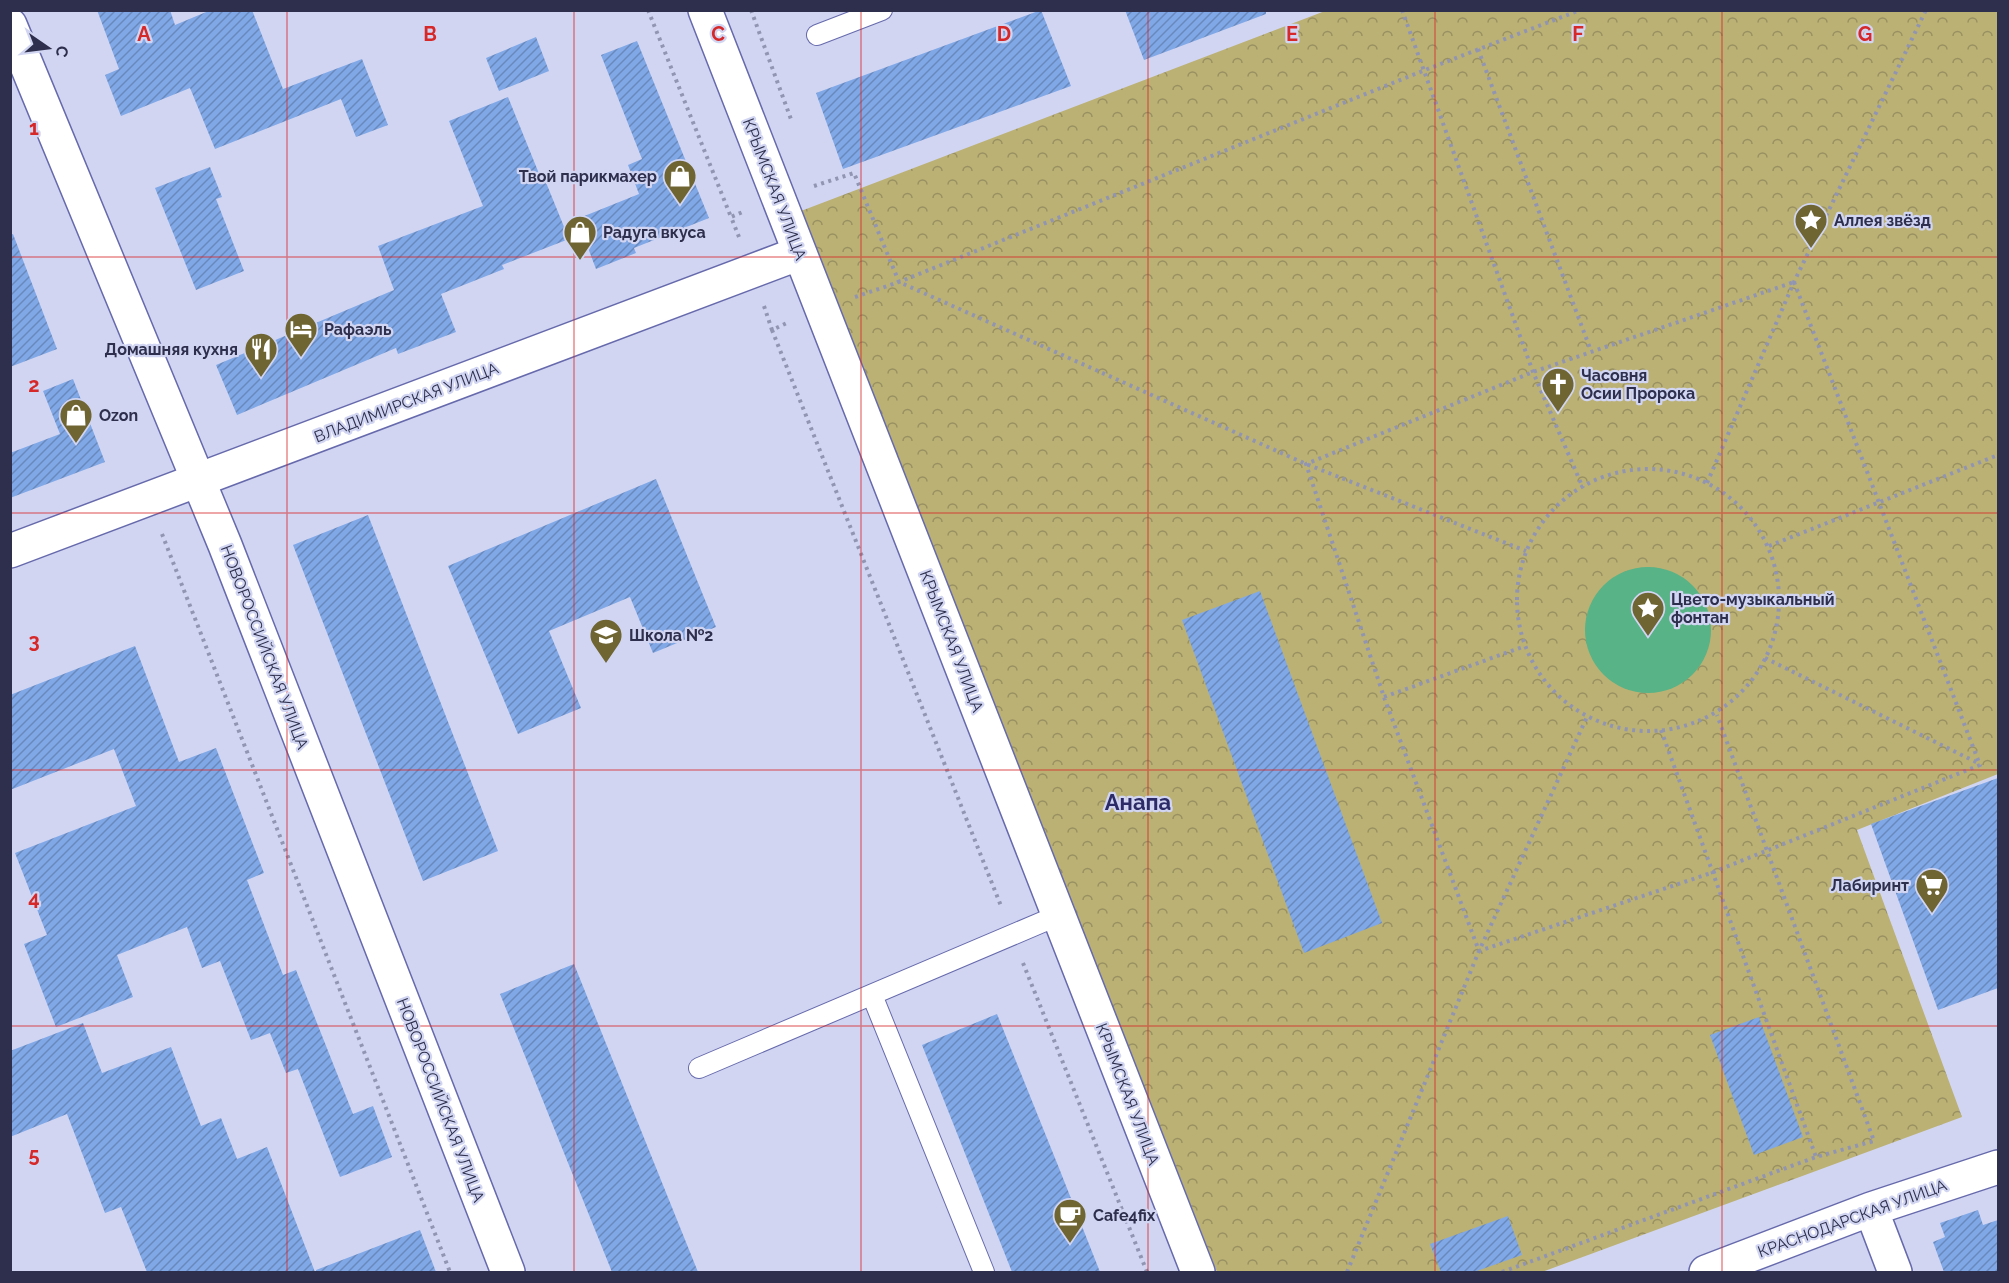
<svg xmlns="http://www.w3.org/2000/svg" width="2009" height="1283" font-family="Raleway,sans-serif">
<defs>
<pattern id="park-crowns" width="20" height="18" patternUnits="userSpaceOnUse" patternTransform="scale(1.5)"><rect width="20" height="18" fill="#bbb174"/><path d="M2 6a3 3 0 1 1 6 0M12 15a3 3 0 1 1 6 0" fill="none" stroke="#989061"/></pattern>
<pattern id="building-hatch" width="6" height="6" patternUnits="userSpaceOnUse" patternTransform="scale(1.5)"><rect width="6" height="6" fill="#80a8e7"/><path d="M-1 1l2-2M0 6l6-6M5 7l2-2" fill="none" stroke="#6989bd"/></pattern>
</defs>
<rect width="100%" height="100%" fill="#d1d5f2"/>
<path fill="url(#park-crowns)" d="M 1325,11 L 1998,11 L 1998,774 L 1857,830 L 1962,1117 L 1542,1272 L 1217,1272 L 801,211 Z"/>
<path fill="#58b386" d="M1585 630a63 63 0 1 1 126 0a63 63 0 1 1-126 0Z"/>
<path fill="url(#building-hatch)" d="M 97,10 L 170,10 L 175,25 L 211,10 L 252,10 L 283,89 L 362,59 L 388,125 L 356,137 L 341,99 L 215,149 L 190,88 L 121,116 L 105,75 L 119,69 Z
M 1041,10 L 1071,86 L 843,169 L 816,93 Z
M 1125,10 L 1266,10 L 1266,14 L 1144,60 Z
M 536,37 L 549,71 L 499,91 L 486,58 Z
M 637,41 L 709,218 L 634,248 L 636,253 L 596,269 L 577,219 L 639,194 L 628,165 L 642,159 L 601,55 Z
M 508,97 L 542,181 L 545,180 L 569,239 L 502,265 L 504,269 L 441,294 L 456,332 L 398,354 L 396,348 L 237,415 L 216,365 L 394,290 L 378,246 L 483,206 L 449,121 Z
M 210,167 L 222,197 L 216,199 L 244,271 L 196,290 L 155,188 Z
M 13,234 L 57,349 L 10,367 L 10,235 Z
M 73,379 L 105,462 L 10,498 L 10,453 L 60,434 L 43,391 Z
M 656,479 L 716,627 L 653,653 L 630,597 L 549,631 L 581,708 L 518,734 L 448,566 Z
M 368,515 L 498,851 L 423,881 L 293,545 Z
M 1260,591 L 1382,923 L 1304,953 L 1182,620 Z
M 135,646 L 179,762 L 216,748 L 264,873 L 247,880 L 283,975 L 296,970 L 353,1114 L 373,1106 L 392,1157 L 340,1177 L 298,1069 L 286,1073 L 270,1033 L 251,1040 L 220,961 L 202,968 L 187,927 L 117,955 L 133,997 L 56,1027 L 24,944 L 47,935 L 15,853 L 136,806 L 114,749 L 10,790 L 10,695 Z
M 1998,778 L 1998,988 L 1938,1010 L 1871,824 Z
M 574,964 L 698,1272 L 612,1272 L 500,994 Z
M 997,1014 L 1059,1168 L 1100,1272 L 1012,1272 L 922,1045 Z
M 1759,1017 L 1803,1137 L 1754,1155 L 1710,1035 Z
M 83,1023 L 102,1073 L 171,1047 L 201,1126 L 221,1118 L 237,1159 L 267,1147 L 315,1272 L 147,1272 L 121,1207 L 105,1213 L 67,1114 L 10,1137 L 10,1051 Z
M 1978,1210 L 1983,1225 L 1998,1220 L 1998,1272 L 1944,1272 L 1933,1242 L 1945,1237 L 1940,1223 Z
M 1508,1216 L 1522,1255 L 1474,1272 L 1441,1272 L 1430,1244 Z
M 420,1230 L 436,1272 L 316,1272 L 316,1270 Z"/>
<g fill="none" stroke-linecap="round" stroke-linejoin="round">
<defs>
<path id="service" d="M 817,35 L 882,10
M 872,995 L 984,1272
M 699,1068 L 1059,915"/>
<path id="minor" d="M 10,25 L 225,545 L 508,1272
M 1871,1209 L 1895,1272
M 1706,1272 L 1871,1209 L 1998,1167"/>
<path id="tertiary" d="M 705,10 L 1198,1272
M 10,551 L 800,253"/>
</defs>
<use href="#service" stroke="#666aac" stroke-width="22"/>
<use href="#minor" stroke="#666aac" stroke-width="36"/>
<use href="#tertiary" stroke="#666aac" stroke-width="36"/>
<path stroke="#9295b2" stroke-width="4" stroke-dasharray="3 4.5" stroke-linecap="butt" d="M 648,10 L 731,217
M 751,10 L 792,122
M 1402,10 L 1533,372 L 1583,488
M 1478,49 L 1591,351
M 814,186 L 854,173 L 899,282 L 1306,464 L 1526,551
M 739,237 L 731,217 L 745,211
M 1794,282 L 1980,765 L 1711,873 L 1479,951 L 1384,697 L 1306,464 L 1533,372 Z
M 855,297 L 899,282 L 1425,70 L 1580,10
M 764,306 L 772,330 L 789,322
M 772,330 L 1001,906
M1517 600a131 131 0 1 1 262 0a131 131 0 1 1-262 0Z
M 1707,483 L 1794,282 L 1926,10
M 162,534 L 450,1272
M 1769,546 L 1998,455
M 1765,658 L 1980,764
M 1384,697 L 1525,646
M 1661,730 L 1816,1157
M 1023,963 L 1147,1272
M 1347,1272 L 1479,951 L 1587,717
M 1502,1272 L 1816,1157 L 1874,1141 L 1717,715"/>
<use href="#service" stroke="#fff" stroke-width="20"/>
<use href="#minor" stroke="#fff" stroke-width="33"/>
<use href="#tertiary" stroke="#fff" stroke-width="33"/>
</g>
<path fill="none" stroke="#d62828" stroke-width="1.5" stroke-opacity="0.55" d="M 287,10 L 287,1272M 574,10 L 574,1272M 861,10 L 861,1272M 1148,10 L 1148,1272M 1435,10 L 1435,1272M 1722,10 L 1722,1272M 10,257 L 1998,257M 10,513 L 1998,513M 10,770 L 1998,770M 10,1026 L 1998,1026"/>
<defs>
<symbol id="shop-pin" viewBox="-11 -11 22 30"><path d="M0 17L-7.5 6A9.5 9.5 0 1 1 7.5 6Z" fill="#6e6532" stroke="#d1d5f2"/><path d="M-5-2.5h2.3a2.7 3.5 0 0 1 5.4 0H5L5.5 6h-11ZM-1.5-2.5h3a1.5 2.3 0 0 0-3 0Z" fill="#fff"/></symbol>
<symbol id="sight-pin" viewBox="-11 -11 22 30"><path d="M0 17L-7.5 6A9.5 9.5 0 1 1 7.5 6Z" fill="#6e6532" stroke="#d1d5f2"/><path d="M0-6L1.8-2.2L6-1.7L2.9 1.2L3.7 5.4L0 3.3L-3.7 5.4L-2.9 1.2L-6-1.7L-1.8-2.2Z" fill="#fff"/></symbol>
<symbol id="hotel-pin" viewBox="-11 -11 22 30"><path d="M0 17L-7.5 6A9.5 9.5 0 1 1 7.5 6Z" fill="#6e6532" stroke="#d1d5f2"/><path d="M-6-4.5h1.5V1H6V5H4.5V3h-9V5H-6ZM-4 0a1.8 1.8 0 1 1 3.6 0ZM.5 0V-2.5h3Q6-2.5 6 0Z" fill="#fff"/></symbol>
<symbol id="restaurant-pin" viewBox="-11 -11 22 30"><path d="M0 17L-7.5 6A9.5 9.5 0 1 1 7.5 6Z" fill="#6e6532" stroke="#d1d5f2"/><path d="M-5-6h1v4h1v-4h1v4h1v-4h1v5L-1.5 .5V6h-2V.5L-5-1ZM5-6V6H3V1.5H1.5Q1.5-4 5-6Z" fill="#fff"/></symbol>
<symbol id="church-pin" viewBox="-11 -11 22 30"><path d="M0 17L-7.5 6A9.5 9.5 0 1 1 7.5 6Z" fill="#6e6532" stroke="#d1d5f2"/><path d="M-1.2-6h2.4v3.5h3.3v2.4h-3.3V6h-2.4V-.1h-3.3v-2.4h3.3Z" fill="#fff"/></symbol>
<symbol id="school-pin" viewBox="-11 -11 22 30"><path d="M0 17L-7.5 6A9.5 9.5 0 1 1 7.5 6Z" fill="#6e6532" stroke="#d1d5f2"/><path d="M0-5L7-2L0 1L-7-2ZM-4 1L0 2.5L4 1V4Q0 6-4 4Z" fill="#fff"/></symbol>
<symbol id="supermarket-pin" viewBox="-11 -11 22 30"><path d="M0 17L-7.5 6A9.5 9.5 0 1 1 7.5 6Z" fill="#6e6532" stroke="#d1d5f2"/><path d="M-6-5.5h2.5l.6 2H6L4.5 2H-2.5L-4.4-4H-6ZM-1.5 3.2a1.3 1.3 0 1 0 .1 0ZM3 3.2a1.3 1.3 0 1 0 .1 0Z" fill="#fff"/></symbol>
<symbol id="cafe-pin" viewBox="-11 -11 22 30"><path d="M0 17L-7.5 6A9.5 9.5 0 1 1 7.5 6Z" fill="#6e6532" stroke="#d1d5f2"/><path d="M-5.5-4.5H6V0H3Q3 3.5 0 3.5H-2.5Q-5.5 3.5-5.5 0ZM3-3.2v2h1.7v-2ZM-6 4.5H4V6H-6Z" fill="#fff"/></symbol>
</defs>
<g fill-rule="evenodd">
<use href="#shop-pin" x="661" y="157" width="38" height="52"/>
<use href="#sight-pin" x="1792" y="201" width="38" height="52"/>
<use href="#shop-pin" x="561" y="213" width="38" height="52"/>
<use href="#hotel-pin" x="282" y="310" width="38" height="52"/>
<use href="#restaurant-pin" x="242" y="330" width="38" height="52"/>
<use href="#church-pin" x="1539" y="365" width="38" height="52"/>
<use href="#shop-pin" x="57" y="396" width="38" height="52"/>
<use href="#sight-pin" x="1629" y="589" width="38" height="52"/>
<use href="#school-pin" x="587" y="616" width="38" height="52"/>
<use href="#supermarket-pin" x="1913" y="866" width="38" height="52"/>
<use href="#cafe-pin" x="1051" y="1196" width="38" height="52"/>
</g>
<g text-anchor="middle" stroke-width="4.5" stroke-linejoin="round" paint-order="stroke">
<g font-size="16" font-weight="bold" fill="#2d2f4c" stroke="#d1d5f2" text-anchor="start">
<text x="657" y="182" text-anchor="end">Твой парикмахер</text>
<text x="1834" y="226">Аллея звёзд</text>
<text x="603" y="238">Радуга вкуса</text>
<text x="324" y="335">Рафаэль</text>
<text x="238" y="355" text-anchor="end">Домашняя кухня</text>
<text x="1581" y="381">Часовня<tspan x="1581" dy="18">Осии Пророка</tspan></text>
<text x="99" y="421">Ozon</text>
<text x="1671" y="605">Цвето-музыкальный<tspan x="1671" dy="18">фонтан</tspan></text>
<text x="629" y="641">Школа №2</text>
<text x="1909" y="891" text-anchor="end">Лабиринт</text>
<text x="1093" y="1221">Cafe4fix</text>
</g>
<g font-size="16" fill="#2d2f4c" stroke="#d1d5f2">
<text transform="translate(775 189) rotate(69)" y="6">КРЫМСКАЯ УЛИЦА</text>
<text transform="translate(406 402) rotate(-21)" y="6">ВЛАДИМИРСКАЯ УЛИЦА</text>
<text transform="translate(952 641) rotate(69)" y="6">КРЫМСКАЯ УЛИЦА</text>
<text transform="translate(265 647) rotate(69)" y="6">НОВОРОССИЙСКАЯ УЛИЦА</text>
<text transform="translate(1128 1094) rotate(69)" y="6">КРЫМСКАЯ УЛИЦА</text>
<text transform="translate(441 1100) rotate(69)" y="6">НОВОРОССИЙСКАЯ УЛИЦА</text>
<text transform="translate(1852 1218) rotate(-20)" y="6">КРАСНОДАРСКАЯ УЛИЦА</text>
</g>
<g font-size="22" font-weight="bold" fill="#2c2b67" stroke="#d1d5f2">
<text x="1138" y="810">Анапа</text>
</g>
</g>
<g font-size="20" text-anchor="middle" font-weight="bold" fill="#d62828" stroke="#d1d5f2" stroke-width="4.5" stroke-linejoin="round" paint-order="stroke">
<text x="144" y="41">A</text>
<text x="430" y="41">B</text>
<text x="718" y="41">C</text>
<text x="1004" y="41">D</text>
<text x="1292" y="41">E</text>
<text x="1578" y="41">F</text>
<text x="1865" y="41">G</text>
<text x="34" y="135">1</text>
<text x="34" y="392">2</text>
<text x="34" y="648">3</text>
<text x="34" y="905">4</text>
<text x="34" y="1162">5</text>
</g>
<rect width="2009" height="1283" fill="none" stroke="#2d2f4c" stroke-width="24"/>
<g transform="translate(48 48) rotate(104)" stroke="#d1d5f2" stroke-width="4.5" paint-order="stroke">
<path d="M0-4.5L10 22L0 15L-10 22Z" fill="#2d2f4c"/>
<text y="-9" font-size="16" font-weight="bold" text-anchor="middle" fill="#2d2f4c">С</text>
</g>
</svg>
